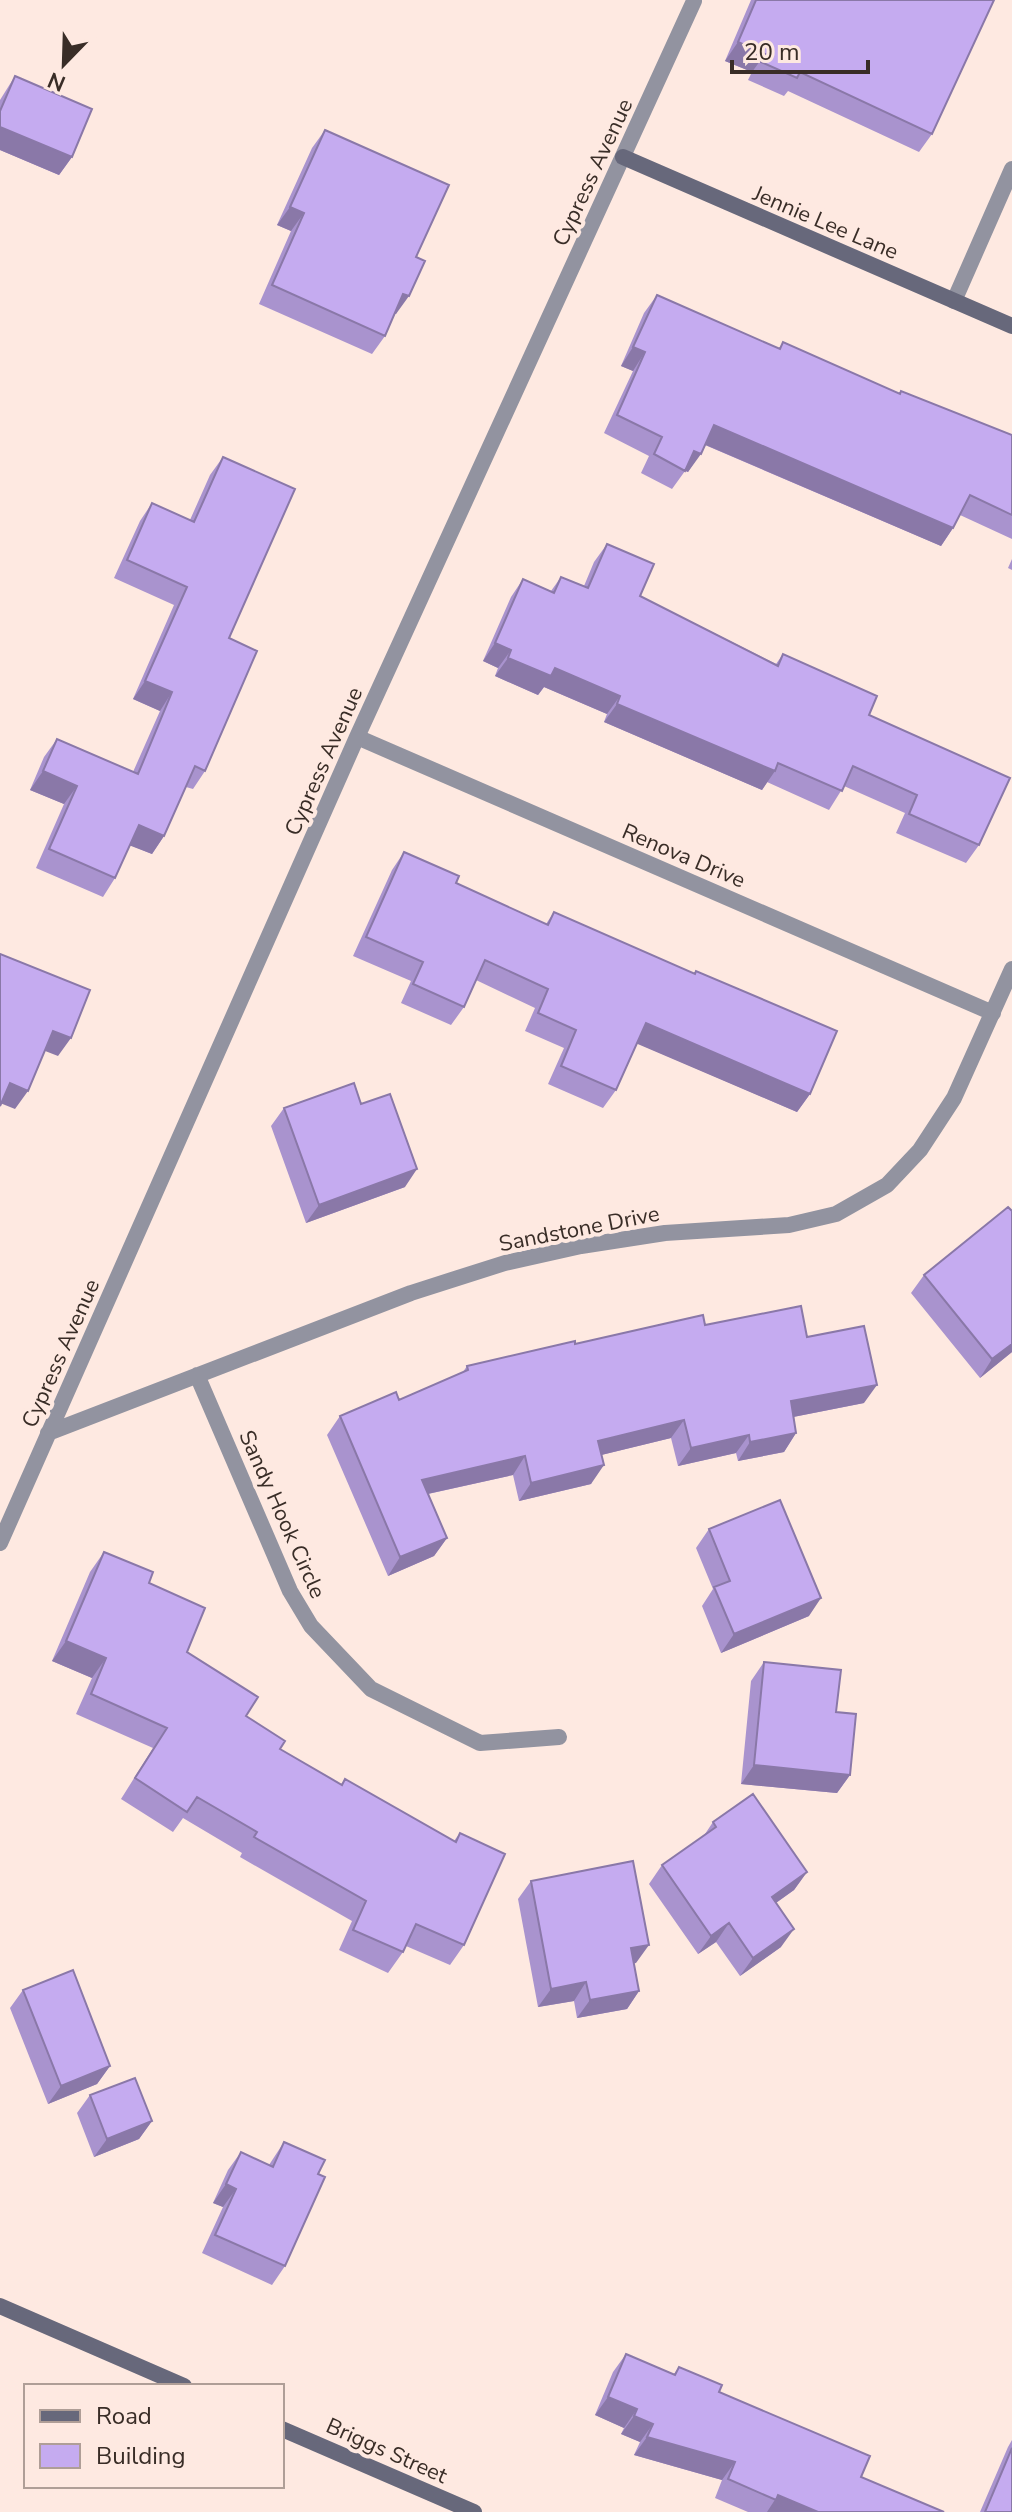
<svg xmlns="http://www.w3.org/2000/svg" width="1012" height="2512" font-family="'Nunito Sans',sans-serif">
<rect width="100%" height="100%" fill="#fee9e1"/>
<g fill="none" stroke-linecap="round" stroke-linejoin="round">
<path stroke="#9293a0" stroke-width="16" d="M 954,301 L 1012,169
M 357,737 L 993,1013
M 197,1375 L 290,1591 L 311,1626 L 371,1689 L 480,1743 L 559,1737
M 48,1433 L 411,1293 L 505,1263 L 581,1246 L 665,1233 L 789,1225 L 836,1214 L 887,1185 L 920,1150 L 954,1098 L 1012,969
M 0,1543 L 357,737 L 694,1"/>
<path stroke="#67687b" stroke-width="16" d="M 623,157 L 1012,326
M 0,2306 L 184,2386
M 282,2429 L 474,2512"/>
</g>
<path fill="#a993ce" d="M 751,0 L 993,0 L 932,134 L 919,152 L 788,91 L 784,96 L 748,80 L 752,72 L 725,61 Z
M 15,76 L 72,157 L 59,175 L 0,150 L 0,100 Z
M 325,130 L 416,257 L 396,314 L 394,314 L 385,336 L 372,354 L 259,304 L 291,231 L 277,225 L 312,148 Z
M 657,295 L 779,349 L 783,342 L 900,394 L 1012,435 L 1012,539 L 960,515 L 953,528 L 941,546 L 705,445 L 688,472 L 685,471 L 672,489 L 641,473 L 649,456 L 604,433 L 633,371 L 621,366 L 644,313 Z
M 223,457 L 229,638 L 205,771 L 193,789 L 186,787 L 164,836 L 152,854 L 130,845 L 115,878 L 103,897 L 36,868 L 64,804 L 30,790 L 44,757 L 57,739 L 133,772 L 160,711 L 133,699 L 174,605 L 114,578 L 140,521 L 152,503 L 190,520 L 210,475 Z
M 607,544 L 640,596 L 776,664 L 783,654 L 869,715 L 979,845 L 966,863 L 896,833 L 905,813 L 844,786 L 829,810 L 767,782 L 762,790 L 604,722 L 607,714 L 544,687 L 538,695 L 495,676 L 498,668 L 483,661 L 511,597 L 523,579 L 551,591 L 561,577 L 584,586 L 594,562 Z
M 1012,559 L 1012,570 L 1008,568 Z
M 404,852 L 456,883 L 546,924 L 554,912 L 810,1094 L 797,1112 L 637,1043 L 616,1090 L 603,1108 L 548,1084 L 564,1048 L 525,1031 L 535,1008 L 476,980 L 464,1007 L 451,1025 L 401,1003 L 411,981 L 353,956 L 392,870 Z
M 284,1108 L 405,1187 L 306,1223 L 271,1126 Z
M 1012,1211 L 1012,1352 L 980,1378 L 911,1293 L 924,1275 Z
M 705,1325 L 807,1337 L 864,1403 L 793,1417 L 796,1433 L 784,1452 L 738,1461 L 736,1453 L 678,1466 L 671,1438 L 601,1455 L 591,1484 L 519,1501 L 513,1475 L 428,1494 L 447,1538 L 434,1556 L 388,1576 L 327,1435 L 340,1416 L 399,1400 L 463,1372 L 467,1366 L 575,1344 Z
M 709,1529 L 809,1616 L 721,1653 L 702,1606 L 713,1589 L 696,1548 Z
M 104,1552 L 149,1583 L 187,1652 L 246,1716 L 280,1749 L 341,1785 L 345,1779 L 454,1841 L 460,1833 L 464,1945 L 450,1965 L 406,1946 L 403,1952 L 388,1973 L 339,1950 L 352,1921 L 240,1857 L 242,1853 L 183,1818 L 173,1832 L 121,1799 L 153,1748 L 76,1714 L 92,1678 L 52,1661 L 90,1572 Z
M 764,1662 L 836,1712 L 850,1775 L 837,1793 L 741,1784 L 751,1681 Z
M 713,1822 L 807,1872 L 794,1890 L 776,1903 L 781,1947 L 740,1976 L 716,1942 L 698,1954 L 649,1884 L 662,1865 L 703,1837 Z
M 531,1881 L 636,1963 L 634,1963 L 639,1991 L 627,2009 L 577,2018 L 574,2001 L 538,2007 L 518,1899 Z
M 23,1990 L 110,2066 L 97,2084 L 48,2104 L 10,2008 Z
M 90,2095 L 152,2121 L 139,2139 L 94,2157 L 77,2113 Z
M 284,2142 L 318,2174 L 285,2266 L 272,2285 L 202,2253 L 223,2207 L 213,2203 L 228,2170 L 241,2152 L 269,2165 Z
M 626,2354 L 674,2374 L 679,2367 L 861,2477 L 944,2512 L 748,2512 L 715,2498 L 722,2480 L 634,2455 L 640,2442 L 621,2434 L 624,2428 L 595,2415 L 613,2372 Z
M 1012,2440 L 1012,2512 L 980,2512 L 1008,2447 Z"/>
<path fill="#8a78a8" d="M 738,42 L 765,54 L 752,72 L 725,61 Z
M 0,127 L 72,157 L 59,175 L 0,150 Z
M 290,207 L 304,213 L 291,231 L 277,225 Z
M 403,294 L 409,296 L 396,314 L 390,312 Z
M 633,347 L 645,352 L 633,371 L 621,366 Z
M 714,425 L 953,528 L 941,546 L 701,443 Z
M 694,451 L 701,454 L 688,472 L 682,469 Z
M 495,643 L 511,650 L 498,668 L 483,661 Z
M 508,658 L 555,668 L 620,696 L 607,714 L 544,687 L 538,695 L 495,676 Z
M 145,681 L 172,692 L 160,711 L 133,699 Z
M 617,704 L 775,771 L 762,790 L 604,722 Z
M 43,771 L 77,786 L 64,804 L 30,790 Z
M 139,825 L 164,836 L 152,854 L 126,844 Z
M 646,1023 L 810,1094 L 797,1112 L 633,1042 Z
M 53,1031 L 71,1038 L 58,1056 L 40,1049 Z
M 10,1083 L 28,1091 L 15,1109 L 0,1103 Z
M 417,1169 L 405,1187 L 306,1223 L 319,1205 Z
M 1012,1344 L 1012,1352 L 980,1378 L 992,1359 Z
M 877,1385 L 864,1403 L 778,1420 L 791,1401 Z
M 684,1420 L 671,1438 L 585,1459 L 598,1441 Z
M 796,1433 L 784,1452 L 738,1461 L 750,1442 Z
M 749,1435 L 736,1453 L 678,1466 L 691,1448 Z
M 525,1456 L 513,1475 L 409,1498 L 422,1480 Z
M 604,1465 L 591,1484 L 519,1501 L 531,1483 Z
M 447,1538 L 434,1556 L 388,1576 L 400,1557 Z
M 821,1598 L 809,1616 L 721,1653 L 734,1634 Z
M 66,1641 L 106,1658 L 92,1678 L 52,1661 Z
M 754,1765 L 850,1775 L 837,1793 L 741,1784 Z
M 807,1872 L 794,1890 L 759,1915 L 772,1897 Z
M 729,1923 L 716,1942 L 698,1954 L 711,1936 Z
M 794,1929 L 781,1947 L 740,1976 L 753,1958 Z
M 649,1945 L 636,1963 L 618,1966 L 631,1948 Z
M 586,1982 L 574,2001 L 538,2007 L 551,1989 Z
M 639,1991 L 627,2009 L 577,2018 L 590,2000 Z
M 110,2066 L 97,2084 L 48,2104 L 61,2086 Z
M 152,2121 L 139,2139 L 94,2157 L 107,2139 Z
M 226,2184 L 236,2189 L 223,2207 L 213,2203 Z
M 608,2397 L 637,2409 L 624,2428 L 595,2415 Z
M 634,2416 L 653,2424 L 640,2442 L 621,2434 Z
M 647,2437 L 735,2462 L 722,2480 L 634,2455 Z
M 778,2495 L 818,2512 L 767,2512 Z"/>
<path fill="#c5abf0" stroke="#8a78a8" stroke-width="2" d="M 756,0 L 994,0 L 932,134 L 800,72 L 797,78 L 761,62 L 765,54 L 738,42 Z
M 15,76 L 92,109 L 72,157 L 0,127 L 0,111 Z
M 325,130 L 449,185 L 416,257 L 425,261 L 409,296 L 403,294 L 385,336 L 272,285 L 304,213 L 290,207 Z
M 657,295 L 780,349 L 783,342 L 900,394 L 901,391 L 1012,435 L 1012,515 L 970,495 L 953,528 L 714,425 L 701,454 L 694,451 L 685,471 L 654,454 L 662,437 L 617,415 L 645,352 L 633,347 Z
M 223,457 L 295,489 L 229,638 L 257,651 L 205,771 L 195,766 L 164,836 L 139,825 L 115,878 L 49,849 L 77,786 L 43,771 L 57,739 L 138,774 L 172,692 L 145,681 L 187,587 L 127,560 L 152,503 L 194,522 Z
M 607,544 L 654,564 L 640,596 L 778,666 L 783,654 L 877,696 L 869,715 L 1010,778 L 979,845 L 909,814 L 917,795 L 853,766 L 842,791 L 778,763 L 775,771 L 617,704 L 620,696 L 555,668 L 551,676 L 508,658 L 511,650 L 495,643 L 523,579 L 554,593 L 561,577 L 588,588 Z
M 404,852 L 459,876 L 456,883 L 548,925 L 554,912 L 695,974 L 696,971 L 837,1031 L 810,1094 L 646,1023 L 616,1090 L 561,1066 L 576,1030 L 538,1013 L 548,989 L 485,960 L 464,1007 L 413,984 L 423,962 L 366,937 Z
M 0,954 L 90,990 L 71,1038 L 53,1031 L 28,1091 L 10,1083 L 0,1106 Z
M 354,1083 L 361,1104 L 390,1094 L 417,1169 L 319,1205 L 284,1108 Z
M 1008,1207 L 1012,1211 L 1012,1344 L 992,1359 L 924,1275 Z
M 801,1306 L 807,1337 L 864,1326 L 877,1385 L 791,1401 L 796,1433 L 750,1442 L 749,1435 L 691,1448 L 684,1420 L 598,1441 L 604,1465 L 531,1483 L 525,1456 L 422,1480 L 447,1538 L 400,1557 L 340,1416 L 396,1392 L 399,1400 L 468,1370 L 467,1366 L 575,1341 L 575,1344 L 703,1315 L 705,1325 Z
M 780,1500 L 821,1598 L 734,1634 L 714,1587 L 730,1581 L 709,1529 Z
M 104,1552 L 153,1572 L 149,1583 L 205,1608 L 187,1652 L 258,1697 L 246,1716 L 285,1741 L 280,1749 L 342,1785 L 345,1779 L 456,1842 L 460,1833 L 505,1854 L 464,1945 L 416,1924 L 403,1952 L 353,1930 L 366,1901 L 254,1837 L 257,1832 L 197,1797 L 187,1812 L 135,1778 L 167,1728 L 91,1694 L 106,1658 L 66,1641 Z
M 764,1662 L 841,1670 L 836,1712 L 856,1714 L 850,1775 L 754,1765 Z
M 753,1794 L 807,1872 L 772,1897 L 794,1929 L 753,1958 L 729,1923 L 711,1936 L 662,1865 L 716,1827 L 713,1822 Z
M 633,1861 L 649,1945 L 631,1948 L 639,1991 L 590,2000 L 586,1982 L 551,1989 L 531,1881 Z
M 73,1970 L 110,2066 L 61,2086 L 23,1990 Z
M 135,2078 L 152,2121 L 107,2139 L 90,2095 Z
M 284,2142 L 325,2160 L 318,2174 L 325,2177 L 285,2266 L 215,2235 L 236,2189 L 226,2184 L 241,2152 L 273,2167 Z
M 626,2354 L 675,2375 L 679,2367 L 722,2385 L 719,2392 L 870,2456 L 861,2477 L 944,2512 L 818,2512 L 778,2495 L 776,2500 L 728,2479 L 735,2462 L 647,2437 L 653,2424 L 634,2416 L 637,2409 L 608,2397 Z
M 1012,2448 L 1012,2512 L 985,2512 Z"/>
<g text-anchor="middle" stroke-width="8" stroke-linejoin="round" paint-order="stroke">
<g font-size="22" fill="#392d27" stroke="#fee9e1">
<text transform="translate(592 172) rotate(-65)" y="8">Cypress Avenue</text>
<text transform="translate(826 222) rotate(23)" y="8">Jennie Lee Lane</text>
<text transform="translate(323 761) rotate(-66)" y="8">Cypress Avenue</text>
<text transform="translate(684 855) rotate(23)" y="8">Renova Drive</text>
<text transform="translate(579 1228) rotate(-11)" y="8">Sandstone Drive</text>
<text transform="translate(60 1353) rotate(-66)" y="8">Cypress Avenue</text>
<text transform="translate(283 1514) rotate(66)" y="8">Sandy Hook Circle</text>
<text transform="translate(387 2450) rotate(24)" y="8">Briggs Street</text>
</g>
</g>
<rect x="24" y="2384" width="260" height="104" fill="#fee9e1" stroke="#af9e97" stroke-width="2"/>
<rect x="40" y="2410" width="40" height="12" fill="#67687b" stroke="#af9e97" stroke-width="2"/>
<text x="96" y="2424" font-size="24" fill="#392d27">Road</text>
<rect x="40" y="2444" width="40" height="24" fill="#c5abf0" stroke="#af9e97" stroke-width="2"/>
<text x="96" y="2464" font-size="24" fill="#392d27">Building</text>
<g transform="translate(64 64) rotate(203)" stroke="#fee9e1" stroke-width="6" paint-order="stroke">
<path d="M0-6L14 30L0 20L-14 30Z" fill="#392d27"/>
<text y="-12" font-size="22" font-weight="bold" text-anchor="middle" fill="#392d27">N</text>
</g>
<path d="M732 60v12h136v-12" fill="none" stroke="#392d27" stroke-width="4"/>
<text x="744" y="60" font-size="24" fill="#392d27" stroke="#fee9e1" stroke-width="6" paint-order="stroke">20 m</text>
</svg>
